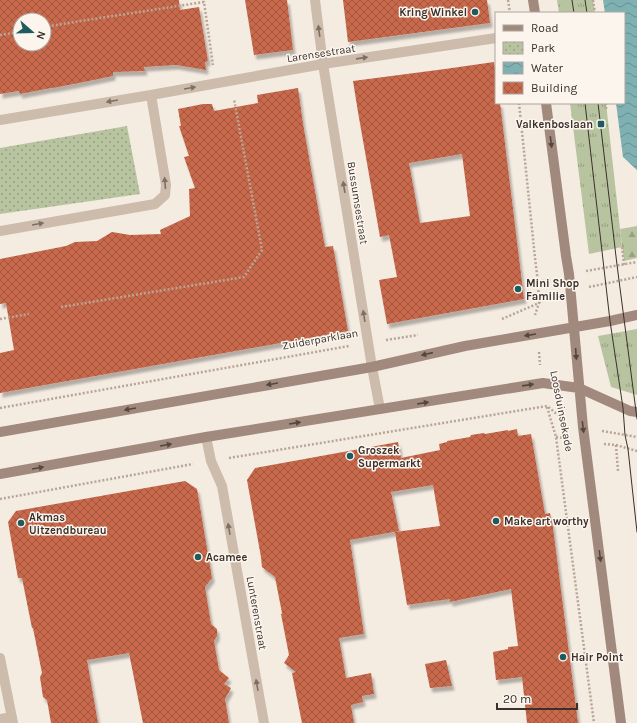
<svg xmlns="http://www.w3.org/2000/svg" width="637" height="723" font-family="Karla,sans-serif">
<defs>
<pattern id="grass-tufts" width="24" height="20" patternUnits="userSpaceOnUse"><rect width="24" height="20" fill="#b8c4a0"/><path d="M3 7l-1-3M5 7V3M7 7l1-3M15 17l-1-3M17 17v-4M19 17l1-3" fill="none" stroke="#97a083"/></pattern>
<pattern id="forest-firs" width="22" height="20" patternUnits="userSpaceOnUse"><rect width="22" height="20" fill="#b8c4a0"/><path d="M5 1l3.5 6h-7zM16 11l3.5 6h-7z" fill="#97a083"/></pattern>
<pattern id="park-dots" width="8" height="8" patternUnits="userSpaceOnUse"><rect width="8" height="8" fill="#b8c4a0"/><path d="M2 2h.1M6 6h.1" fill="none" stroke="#97a083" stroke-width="1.8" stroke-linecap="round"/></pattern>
<pattern id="water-waves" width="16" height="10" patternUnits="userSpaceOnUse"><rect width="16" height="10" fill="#7fb0b2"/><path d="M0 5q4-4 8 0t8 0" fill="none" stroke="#699091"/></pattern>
<pattern id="building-cross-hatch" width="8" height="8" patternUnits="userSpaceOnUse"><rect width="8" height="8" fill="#c8694b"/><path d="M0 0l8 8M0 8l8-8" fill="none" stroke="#a4573f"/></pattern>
<filter id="shadow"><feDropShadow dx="2.5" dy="4.5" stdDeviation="1" flood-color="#0004"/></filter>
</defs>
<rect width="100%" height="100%" fill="#f4ebe1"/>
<path fill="url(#grass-tufts)" d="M 557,0 L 593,0 L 595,13 L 559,13 Z
M 570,103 L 606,103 L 622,247 L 589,254 Z
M 637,329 L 637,395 L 611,387 L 598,336 Z"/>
<path fill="url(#forest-firs)" d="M 637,226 L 637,258 L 624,261 L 620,229 Z"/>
<path fill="url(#park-dots)" d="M 127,126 L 140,194 L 0,214 L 0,148 Z"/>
<path fill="url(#water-waves)" d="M 603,0 L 637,0 L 637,170 L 623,157 L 616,103 L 624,103 L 624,13 L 605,13 Z"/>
<path fill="url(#building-cross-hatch)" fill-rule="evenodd" filter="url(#shadow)" d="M 0,0 L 179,0 L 180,10 L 199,7 L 208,61 L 205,62 L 206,70 L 176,65 L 144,67 L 145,71 L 113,72 L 113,76 L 84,82 L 53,88 L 51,88 L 20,94 L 19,91 L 0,94 ZM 20,20 L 44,20 L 44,44 L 20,44 Z
M 245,0 L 287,0 L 293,50 L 254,55 Z
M 343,0 L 487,0 L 490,23 L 348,42 Z
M 494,62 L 496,74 L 496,103 L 500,103 L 524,299 L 387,324 L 379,280 L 397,277 L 389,235 L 380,237 L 358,112 L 353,81 L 445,69 ZM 462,154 L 470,216 L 420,223 L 409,163 Z
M 298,88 L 303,124 L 325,247 L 333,246 L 348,331 L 0,393 L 0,353 L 14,350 L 6,303 L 0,304 L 0,259 L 66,246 L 75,242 L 97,241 L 112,232 L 130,235 L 161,234 L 160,230 L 190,216 L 189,189 L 195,188 L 184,157 L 189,156 L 179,126 L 181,126 L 178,109 L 203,104 L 212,104 L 214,111 L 258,103 L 257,95 Z
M 517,429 L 518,436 L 531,434 L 545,514 L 550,513 L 553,528 L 578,723 L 527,723 L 522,677 L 496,680 L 493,652 L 508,649 L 508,647 L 518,646 L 511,589 L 450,602 L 450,599 L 407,605 L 395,532 L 440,526 L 433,485 L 391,492 L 399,531 L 350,540 L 364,634 L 339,638 L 346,678 L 371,673 L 374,694 L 362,696 L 363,702 L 351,705 L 354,723 L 302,723 L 292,673 L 296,672 L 284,663 L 289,655 L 281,614 L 283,613 L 282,613 L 275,577 L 262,567 L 261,557 L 247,480 L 255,468 L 398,442 L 401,458 L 440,450 L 439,444 L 447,442 L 447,441 L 470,437 L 471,435 L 484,433 L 485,434 L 508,430 L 508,431 Z
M 185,481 L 197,489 L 212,578 L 205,587 L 211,624 L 217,629 L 217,636 L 214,641 L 219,670 L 229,678 L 224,684 L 231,688 L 225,699 L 229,723 L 143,723 L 129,653 L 87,660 L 98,723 L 51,723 L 47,700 L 43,697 L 40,677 L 42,673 L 33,628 L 32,628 L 22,578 L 18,578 L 8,522 L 16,511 Z
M 446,660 L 452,686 L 430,688 L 425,664 Z"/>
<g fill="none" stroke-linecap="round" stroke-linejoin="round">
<path stroke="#b9a596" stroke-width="2.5" stroke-dasharray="2 2" stroke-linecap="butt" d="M 508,0 L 510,13
M 593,0 L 595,13
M 44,27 L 87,20 L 204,2 L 213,65
M 0,35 L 20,32
M 519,103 L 535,258 L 538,282 L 539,303 L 535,315
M 606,103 L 606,109
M 622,247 L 624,265
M 586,271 L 637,262
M 538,282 L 550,279
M 589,287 L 637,277
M 61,307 L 244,277 L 262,250 L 234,99
M 0,319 L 29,314
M 502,319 L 539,303 L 548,295 L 552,295
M 386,340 L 418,335
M 539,352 L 540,365
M 547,407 L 556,437 L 594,723
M 0,408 L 349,346
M 602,431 L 637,437
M 556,437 L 566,438
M 604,444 L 616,445 L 637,451
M 616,445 L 618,471
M 229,458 L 547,406 L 563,419
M 0,499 L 193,464"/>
<path stroke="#cdbbac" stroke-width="10" d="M 315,0 L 323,64 L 372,367 L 380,409
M 0,120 L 151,95
M 0,231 L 155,204 L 165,195 L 166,185 L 151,95 L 323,64 L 496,38
M 206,437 L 211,461 L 222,486 L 264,723
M 0,658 L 13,723
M 0,719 L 12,717"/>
<path stroke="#a18a7d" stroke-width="10" d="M 533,0 L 535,13
M 546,103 L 566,256 L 569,274 L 583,427 L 621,723
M 0,432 L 372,367 L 465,346 L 610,321 L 637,315
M 0,474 L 206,437 L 543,383 L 579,388 L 630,411 L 637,412"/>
<path stroke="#3b302b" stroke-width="1" d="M 572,0 L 574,13
M 585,0 L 587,13
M 585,103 L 610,321 L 623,408 L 625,435 L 628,449 L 637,532
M 598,103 L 617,265 L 637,419"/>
</g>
<defs><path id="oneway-solid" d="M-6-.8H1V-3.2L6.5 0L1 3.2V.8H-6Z"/></defs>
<g fill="#7d6f65">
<use href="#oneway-solid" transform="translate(319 31) rotate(-98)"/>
<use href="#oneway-solid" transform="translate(362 58) rotate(-8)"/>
<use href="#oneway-solid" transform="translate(190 88) rotate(-10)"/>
<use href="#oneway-solid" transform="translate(112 101) rotate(170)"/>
<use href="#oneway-solid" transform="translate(165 183) rotate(-95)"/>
<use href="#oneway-solid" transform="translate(344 187) rotate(-99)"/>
<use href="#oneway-solid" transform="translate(38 224) rotate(-10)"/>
<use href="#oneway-solid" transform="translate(364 316) rotate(-99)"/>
<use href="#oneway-solid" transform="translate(229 529) rotate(-100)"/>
<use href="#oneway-solid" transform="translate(257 685) rotate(-100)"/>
</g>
<g fill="#544640">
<use href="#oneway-solid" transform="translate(551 142) rotate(83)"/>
<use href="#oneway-solid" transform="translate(530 335) rotate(171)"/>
<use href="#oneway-solid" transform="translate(427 354) rotate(167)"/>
<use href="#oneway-solid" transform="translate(576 354) rotate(86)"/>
<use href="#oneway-solid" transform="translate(272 384) rotate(170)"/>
<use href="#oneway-solid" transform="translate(528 385) rotate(-8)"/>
<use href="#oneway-solid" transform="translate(423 403) rotate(-9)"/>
<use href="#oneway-solid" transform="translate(130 409) rotate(170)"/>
<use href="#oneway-solid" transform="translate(295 423) rotate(-9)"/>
<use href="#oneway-solid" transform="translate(583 427) rotate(83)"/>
<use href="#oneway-solid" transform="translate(166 445) rotate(-10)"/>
<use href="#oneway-solid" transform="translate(38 468) rotate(-10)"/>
<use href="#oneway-solid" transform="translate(600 556) rotate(83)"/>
</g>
<g fill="#1f5a5e" stroke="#fbf5ee" stroke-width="1.5">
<circle cx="475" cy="12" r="4"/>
<rect x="597" y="120" width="8" height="8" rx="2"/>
<circle cx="518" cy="289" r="4"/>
<circle cx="350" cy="456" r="4"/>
<circle cx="496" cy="521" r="4"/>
<circle cx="21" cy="523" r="4"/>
<circle cx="198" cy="557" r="4"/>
<circle cx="563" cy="657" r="4"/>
</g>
<g text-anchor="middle" stroke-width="3" stroke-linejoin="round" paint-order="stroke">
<g font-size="11" font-weight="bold" fill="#3b302b" stroke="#fbf5ee" text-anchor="start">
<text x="467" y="16" text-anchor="end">Kring Winkel</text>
<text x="593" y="128" text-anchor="end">Valkenboslaan</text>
<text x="526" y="287">Mini Shop<tspan x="526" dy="13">Familie</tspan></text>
<text x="358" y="454">Groszek<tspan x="358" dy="13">Supermarkt</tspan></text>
<text x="29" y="521">Akmas<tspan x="29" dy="13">Uitzendbureau</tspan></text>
<text x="504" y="525">Make art worthy</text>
<text x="206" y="561">Acamee</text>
<text x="571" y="661">Hair Point</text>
</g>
<g font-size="11" fill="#3b302b" stroke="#fbf5ee">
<text transform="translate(321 53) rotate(-9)" y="4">Larensestraat</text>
<text transform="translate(358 203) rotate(81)" y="4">Bussumsestraat</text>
<text transform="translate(320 339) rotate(-10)" y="4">Zuiderparklaan</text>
<text transform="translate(562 411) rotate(79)" y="4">Loosduinsekade</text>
<text transform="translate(257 613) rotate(80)" y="4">Lunterenstraat</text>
</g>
</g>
<rect x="495" y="12" width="130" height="92" fill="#fbf5ee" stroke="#aea6a0"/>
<rect x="503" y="25" width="20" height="6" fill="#a18a7d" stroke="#aea6a0"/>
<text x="531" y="32" font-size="12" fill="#3b302b">Road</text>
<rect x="503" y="42" width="20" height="12" fill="url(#park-dots)" stroke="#aea6a0"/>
<text x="531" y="52" font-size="12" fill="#3b302b">Park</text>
<rect x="503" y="62" width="20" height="12" fill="url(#water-waves)" stroke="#aea6a0"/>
<text x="531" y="72" font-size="12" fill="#3b302b">Water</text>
<rect x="503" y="82" width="20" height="12" fill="url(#building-cross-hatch)" stroke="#aea6a0"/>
<text x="531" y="92" font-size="12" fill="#3b302b">Building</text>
<g transform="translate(32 32) rotate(110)"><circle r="19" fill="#fbf5ee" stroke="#aea6a0"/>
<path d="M0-3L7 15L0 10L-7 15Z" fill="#1f5a5e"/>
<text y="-6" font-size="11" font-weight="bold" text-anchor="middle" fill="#3b302b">N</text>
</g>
<path d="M497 703v6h80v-6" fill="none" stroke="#3b302b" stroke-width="2"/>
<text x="503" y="703" font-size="12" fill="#3b302b" stroke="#fbf5ee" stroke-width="3" paint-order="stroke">20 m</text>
</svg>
